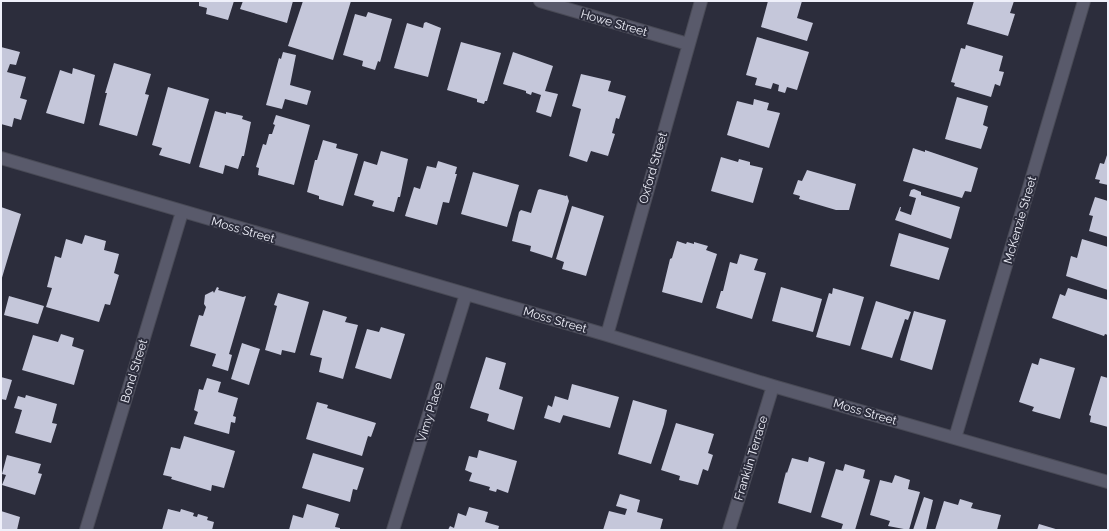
<svg xmlns="http://www.w3.org/2000/svg" width="1109" height="531" font-family="Raleway,sans-serif">
<rect width="100%" height="100%" fill="#2c2d3c"/>
<path fill="#c5c7da" d="M 199,1 L 234,1 L 228,20 L 206,14 L 207,8 L 199,6 Z
M 243,1 L 293,1 L 287,23 L 240,9 Z
M 303,1 L 351,1 L 333,60 L 288,46 Z
M 768,1 L 802,1 L 797,18 L 813,23 L 807,41 L 761,27 Z
M 974,1 L 1014,1 L 1010,13 L 1015,14 L 1008,36 L 967,24 Z
M 368,12 L 392,19 L 380,62 L 378,61 L 375,70 L 362,66 L 363,61 L 343,55 L 355,14 L 366,17 Z
M 426,22 L 441,28 L 428,77 L 394,68 L 407,23 L 423,28 L 424,23 Z
M 757,37 L 809,52 L 797,90 L 787,87 L 785,93 L 778,91 L 779,85 L 773,83 L 771,89 L 755,85 L 757,78 L 746,75 Z
M 461,42 L 501,53 L 487,101 L 485,101 L 484,104 L 477,102 L 477,99 L 447,90 Z
M 966,45 L 1003,56 L 999,71 L 1004,72 L 1000,86 L 995,84 L 991,97 L 954,86 L 955,83 L 951,82 L 961,48 L 965,49 Z
M 1,47 L 20,52 L 16,65 L 10,64 L 7,72 L 26,77 L 20,98 L 27,100 L 21,120 L 14,118 L 12,127 L 1,124 Z
M 283,52 L 296,55 L 290,85 L 311,91 L 307,105 L 285,99 L 282,109 L 266,105 L 279,58 L 281,59 Z
M 513,52 L 553,66 L 545,91 L 558,94 L 551,117 L 536,112 L 541,95 L 532,92 L 531,95 L 526,93 L 526,91 L 503,84 Z
M 114,63 L 151,74 L 145,94 L 149,95 L 137,136 L 99,125 L 107,93 L 105,93 Z
M 73,68 L 95,75 L 84,124 L 46,113 L 60,70 L 72,74 Z
M 581,74 L 611,81 L 608,91 L 626,96 L 619,119 L 616,118 L 612,133 L 615,134 L 608,156 L 591,151 L 587,162 L 569,156 L 581,109 L 572,106 Z
M 168,87 L 209,99 L 190,164 L 159,155 L 162,148 L 152,145 Z
M 957,97 L 988,106 L 983,125 L 988,127 L 981,149 L 945,139 Z
M 754,99 L 769,103 L 767,110 L 780,113 L 769,148 L 727,135 L 737,101 L 753,105 Z
M 215,111 L 226,114 L 226,112 L 243,116 L 242,119 L 251,122 L 244,156 L 242,156 L 238,169 L 225,165 L 223,174 L 199,167 Z
M 276,115 L 310,125 L 294,185 L 258,175 L 259,168 L 256,167 L 263,144 L 266,145 L 269,134 L 272,134 L 275,125 L 277,126 L 273,124 Z
M 323,140 L 337,144 L 336,148 L 358,154 L 343,206 L 319,199 L 319,196 L 307,192 L 315,160 L 317,160 Z
M 913,148 L 925,152 L 925,150 L 978,168 L 971,192 L 965,191 L 962,198 L 903,181 Z
M 381,151 L 408,159 L 400,197 L 398,197 L 394,212 L 372,206 L 374,201 L 354,195 L 364,161 L 377,165 Z
M 1108,152 L 1108,185 L 1099,183 L 1100,180 L 1095,179 L 1100,163 L 1104,164 Z
M 721,157 L 738,162 L 739,159 L 750,162 L 750,165 L 763,168 L 753,203 L 711,191 Z
M 438,161 L 457,167 L 455,174 L 457,174 L 449,203 L 443,202 L 437,225 L 405,216 L 414,187 L 420,189 L 427,166 L 436,168 Z
M 807,170 L 856,184 L 849,210 L 836,210 L 799,199 L 800,196 L 793,194 L 798,180 L 802,181 Z
M 473,172 L 519,185 L 507,227 L 461,214 Z
M 540,189 L 566,196 L 567,195 L 569,201 L 552,258 L 530,251 L 531,246 L 512,241 L 519,212 L 521,210 L 531,213 L 538,190 Z
M 914,189 L 921,192 L 921,195 L 960,207 L 951,239 L 895,220 L 900,207 L 901,207 L 900,211 L 911,215 L 916,198 L 909,196 L 911,190 Z
M 1095,197 L 1108,201 L 1108,237 L 1089,231 L 1093,216 L 1089,215 Z
M 572,206 L 604,216 L 586,276 L 562,269 L 564,262 L 556,259 Z
M 1,207 L 21,214 L 1,281 Z
M 899,233 L 949,248 L 939,280 L 890,266 Z
M 85,235 L 106,241 L 104,250 L 119,254 L 114,273 L 119,275 L 110,305 L 105,304 L 99,322 L 46,307 L 52,288 L 47,287 L 55,256 L 61,258 L 66,239 L 82,244 Z
M 1082,239 L 1108,247 L 1108,290 L 1066,276 L 1071,256 L 1077,258 Z
M 677,241 L 686,244 L 687,242 L 694,244 L 694,242 L 708,246 L 706,250 L 717,254 L 702,303 L 662,292 L 670,259 L 672,258 Z
M 740,254 L 758,259 L 754,270 L 766,273 L 752,319 L 716,308 L 721,291 L 723,291 L 730,262 L 737,264 Z
M 217,287 L 219,288 L 218,290 L 243,297 L 246,296 L 229,354 L 232,355 L 228,371 L 212,366 L 216,354 L 190,346 L 199,315 L 203,316 L 206,307 L 204,304 L 205,295 L 213,291 L 214,293 Z
M 781,287 L 822,299 L 813,332 L 772,321 Z
M 833,288 L 864,297 L 850,346 L 816,337 L 829,293 L 832,294 Z
M 1068,288 L 1108,300 L 1108,335 L 1105,334 L 1104,336 L 1052,318 L 1060,294 L 1065,296 Z
M 278,293 L 309,302 L 295,353 L 282,350 L 281,355 L 265,350 L 277,306 L 274,305 Z
M 9,296 L 44,306 L 38,324 L 4,315 Z
M 876,301 L 911,312 L 908,320 L 905,319 L 892,358 L 861,349 Z
M 323,310 L 347,317 L 345,322 L 358,325 L 343,379 L 319,372 L 322,358 L 310,355 Z
M 914,311 L 946,320 L 932,370 L 900,360 Z
M 381,327 L 405,334 L 391,379 L 355,368 L 367,329 L 379,332 Z
M 61,334 L 74,338 L 72,346 L 84,350 L 74,385 L 22,370 L 33,335 L 58,342 Z
M 242,343 L 260,349 L 249,385 L 231,379 Z
M 486,357 L 506,363 L 499,389 L 523,397 L 514,430 L 487,421 L 489,414 L 470,408 Z
M 1040,358 L 1075,368 L 1060,419 L 1032,411 L 1034,407 L 1019,402 L 1032,363 L 1038,365 Z
M 1101,376 L 1108,378 L 1108,427 L 1090,422 L 1091,416 L 1089,415 Z
M 1,377 L 12,380 L 6,400 L 1,399 Z
M 207,378 L 221,382 L 218,392 L 238,398 L 233,416 L 236,417 L 235,423 L 231,422 L 229,434 L 194,424 L 198,412 L 194,410 L 199,389 L 203,390 Z
M 572,384 L 619,397 L 610,428 L 563,415 L 564,413 L 560,423 L 544,418 L 548,405 L 552,407 L 555,396 L 568,400 Z
M 26,395 L 57,404 L 52,423 L 57,424 L 51,443 L 15,433 L 22,410 L 14,408 L 18,396 L 25,398 Z
M 633,400 L 667,410 L 664,424 L 651,464 L 618,454 Z
M 317,402 L 328,405 L 327,408 L 376,423 L 371,437 L 368,436 L 362,456 L 306,439 Z
M 676,423 L 714,434 L 708,453 L 713,455 L 708,471 L 703,469 L 698,485 L 679,480 L 680,476 L 661,470 Z
M 184,436 L 235,451 L 224,488 L 212,485 L 211,491 L 171,479 L 172,477 L 163,475 L 171,447 L 180,449 Z
M 479,450 L 517,461 L 508,493 L 497,489 L 496,492 L 489,490 L 490,487 L 469,481 L 472,473 L 465,470 L 469,456 L 477,458 Z
M 313,453 L 364,468 L 357,490 L 353,489 L 350,502 L 302,488 Z
M 7,455 L 41,464 L 38,473 L 42,474 L 35,495 L 2,485 L 6,475 L 2,474 Z
M 809,457 L 825,462 L 811,513 L 778,503 L 786,472 L 787,473 L 792,458 L 808,462 Z
M 845,464 L 865,470 L 863,478 L 870,480 L 855,530 L 841,530 L 843,524 L 821,517 L 836,469 L 843,471 Z
M 895,475 L 910,480 L 908,489 L 920,492 L 909,530 L 888,526 L 890,521 L 870,515 L 880,480 L 892,483 Z
M 620,494 L 640,500 L 637,512 L 663,519 L 660,530 L 603,530 L 609,511 L 625,515 L 627,509 L 616,506 Z
M 924,497 L 933,500 L 926,530 L 913,530 Z
M 960,499 L 973,503 L 971,508 L 1001,515 L 997,530 L 935,530 L 944,501 L 958,505 Z
M 307,504 L 339,514 L 335,527 L 340,528 L 340,530 L 289,530 L 293,515 L 303,518 Z
M 469,507 L 488,512 L 485,522 L 499,526 L 498,530 L 448,530 L 450,526 L 454,528 L 458,513 L 466,516 Z
M 168,509 L 180,512 L 181,509 L 194,513 L 193,516 L 197,517 L 198,514 L 208,517 L 207,520 L 214,522 L 212,530 L 162,530 Z
M 1,511 L 20,517 L 17,530 L 1,530 Z
M 1039,524 L 1059,530 L 1037,530 Z"/>
<g fill="none" stroke-linecap="round" stroke-linejoin="round">
<defs>
<path id="minor" d="M 540,1 L 688,44
M 1,158 L 607,335 L 773,386 L 1108,482
M 607,335 L 701,1
M 955,438 L 1084,1
M 86,530 L 182,212
M 393,530 L 466,294
M 729,530 L 773,386"/>
</defs>
<use href="#minor" stroke="#494a56" stroke-width="14"/>
<use href="#minor" stroke="#595a6b" stroke-width="12"/>
</g>
<g text-anchor="middle" stroke-width="4" stroke-linejoin="round" paint-order="stroke">
<g font-size="12" fill="#eff0fa" stroke="#2c2d3c">
<text transform="translate(614 23) rotate(16)" y="4">Howe Street</text>
<text transform="translate(653 168) rotate(-74)" y="4">Oxford Street</text>
<text transform="translate(1020 220) rotate(-74)" y="4">McKenzie Street</text>
<text transform="translate(243 230) rotate(16)" y="4">Moss Street</text>
<text transform="translate(555 320) rotate(16)" y="4">Moss Street</text>
<text transform="translate(134 371) rotate(-73)" y="4">Bond Street</text>
<text transform="translate(430 412) rotate(-73)" y="4">Vimy Place</text>
<text transform="translate(865 412) rotate(16)" y="4">Moss Street</text>
<text transform="translate(751 458) rotate(-73)" y="4">Franklin Terrace</text>
</g>
</g>
<rect width="1109" height="531" fill="none" stroke="#eff0fa" stroke-width="4"/>
</svg>
